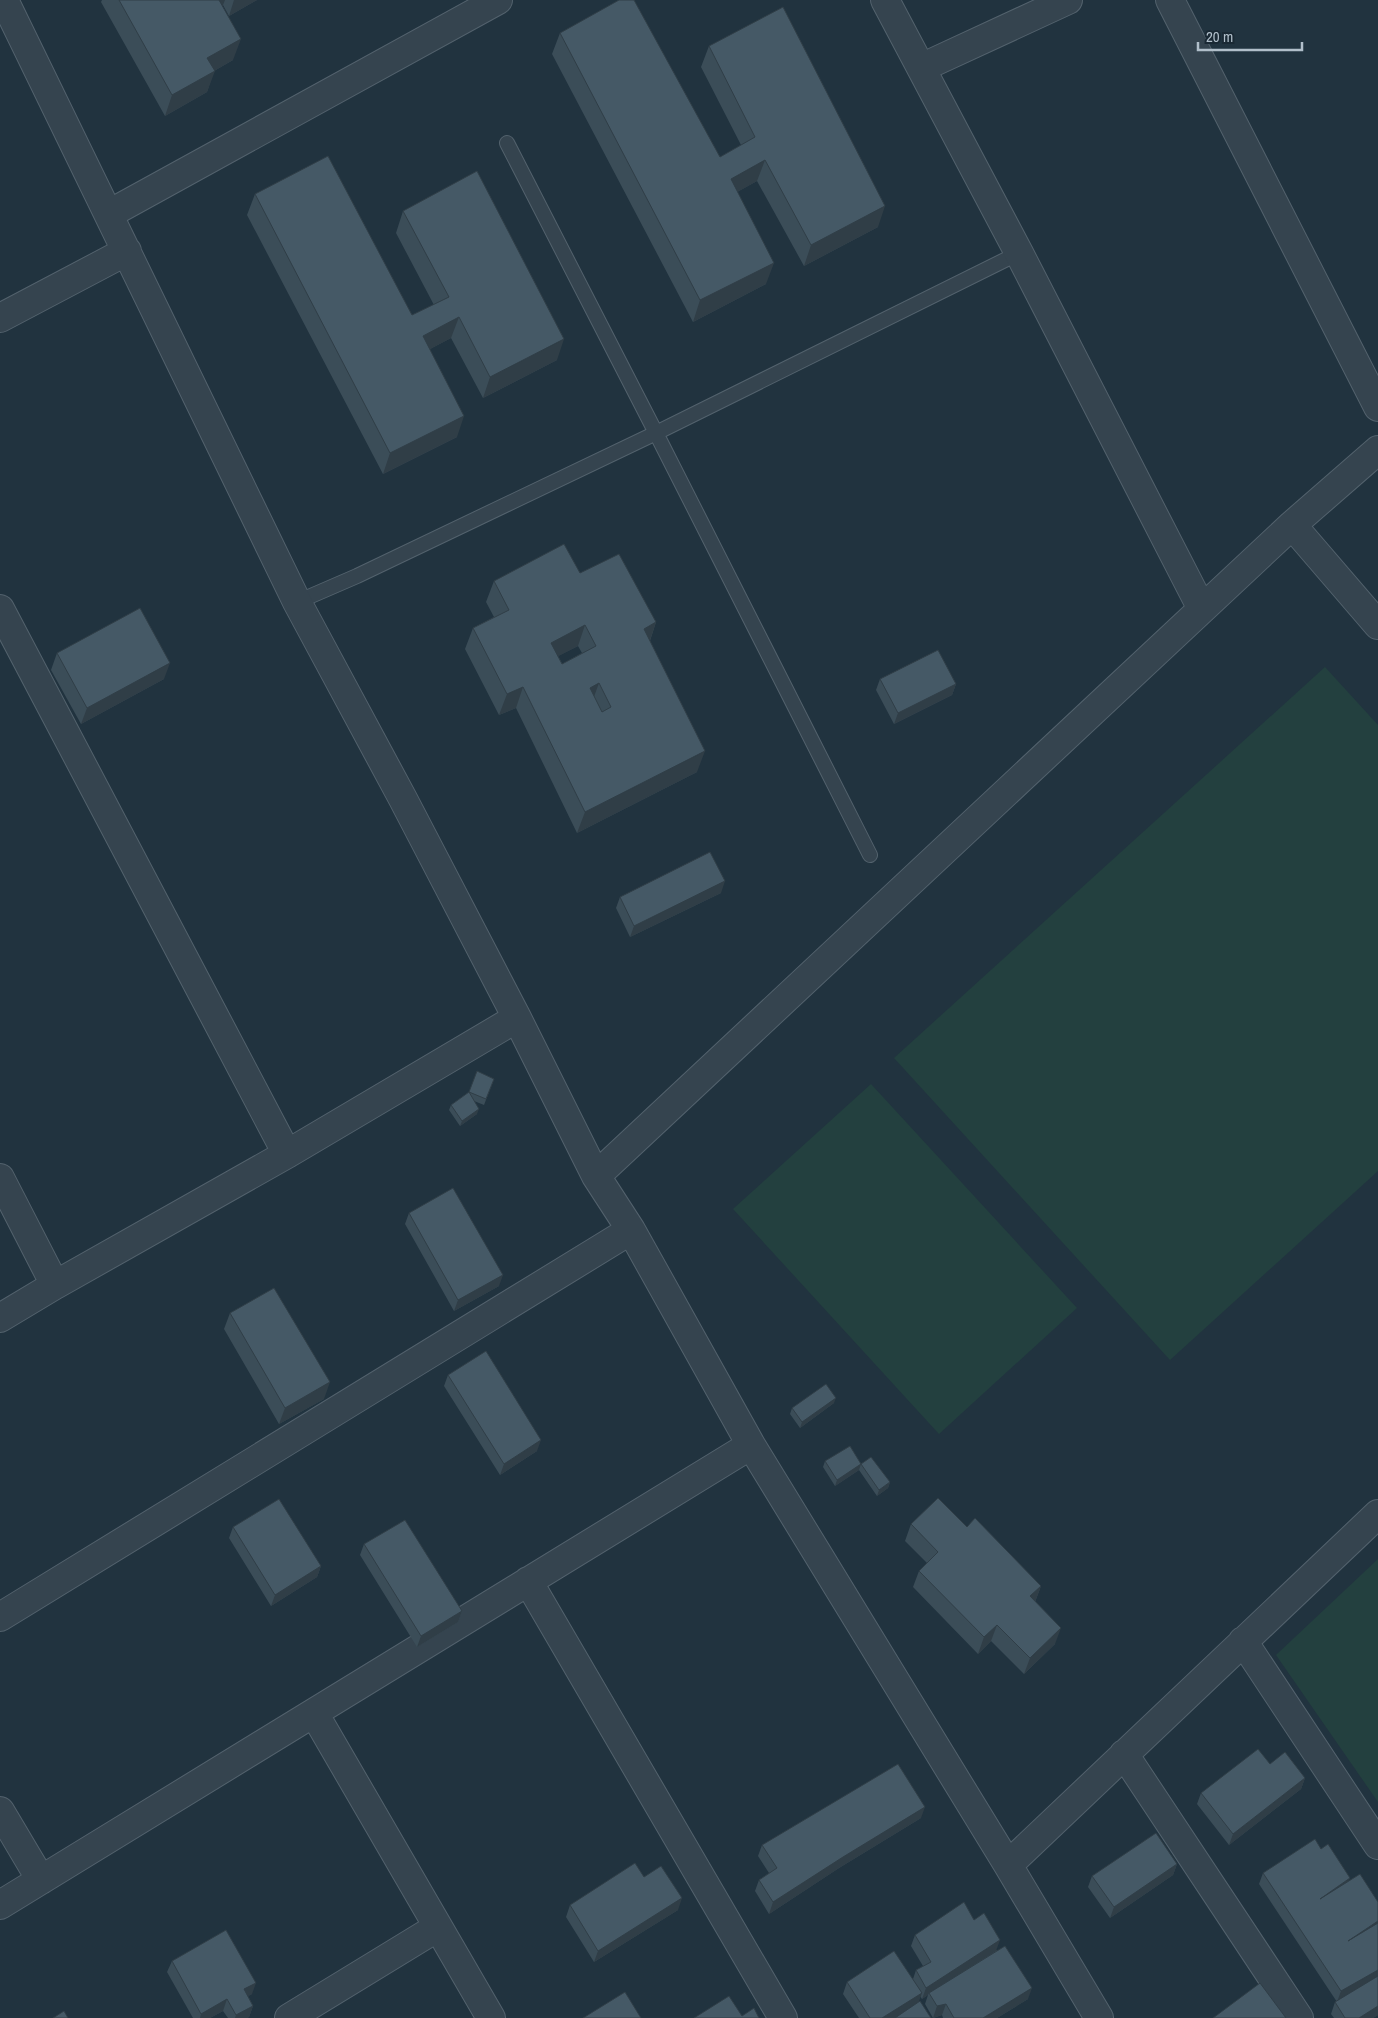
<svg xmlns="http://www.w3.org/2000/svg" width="1378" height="2018" font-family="'Archivo Narrow',sans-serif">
<rect width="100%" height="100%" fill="#21333f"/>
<path fill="#23403f" d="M 1325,667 L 1378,725 L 1378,1171 L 1170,1360 L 894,1058 Z
M 871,1084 L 1077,1308 L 939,1434 L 733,1209 Z
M 1378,1559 L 1378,1802 L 1276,1655 Z"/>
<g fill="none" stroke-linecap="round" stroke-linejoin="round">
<defs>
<path id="lane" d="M 507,143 L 656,433 L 870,855
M 297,602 L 357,576 L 656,433 L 1019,253"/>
<path id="street" d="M 4,0 L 297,602 L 403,799 L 517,1018 L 596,1176 L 631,1230 L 751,1445 L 1008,1865 L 1099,2018
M 885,0 L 1019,253 L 1202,609
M 1170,0 L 1378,407
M 921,68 L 1068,0
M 109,214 L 498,0
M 0,318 L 127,251
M 1292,525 L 1378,625
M 0,609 L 287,1154
M 596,1176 L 1292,525 L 1378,450
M 0,1178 L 55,1285
M 0,1318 L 55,1285 L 287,1154 L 517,1018
M 528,1581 L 783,2018
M 0,1617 L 631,1230
M 1243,1641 L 1378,1845
M 314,1713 L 491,2018
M 1124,1754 L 1299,2018
M 0,1811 L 41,1880
M 1008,1865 L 1378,1514
M 0,1905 L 751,1445
M 289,2018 L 438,1927"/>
</defs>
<use href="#lane" stroke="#53626d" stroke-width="16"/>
<use href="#street" stroke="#53626d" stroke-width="30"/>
<use href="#lane" stroke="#35444f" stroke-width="14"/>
<use href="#street" stroke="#35444f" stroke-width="28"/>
</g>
<path fill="#3b4d58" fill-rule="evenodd" d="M 102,0 L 257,0 L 229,16 L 223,5 L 222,6 L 233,60 L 214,71 L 207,92 L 165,116 L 101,2 Z
M 560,33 L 720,157 L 741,145 L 701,67 L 709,46 L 878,227 L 804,266 L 757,181 L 737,192 L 766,284 L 693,322 L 552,54 Z
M 255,194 L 412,315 L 434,305 L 396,233 L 403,211 L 557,360 L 483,398 L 451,338 L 430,349 L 457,437 L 383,474 L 247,215 Z
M 580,573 L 656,622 L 650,641 L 697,772 L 577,833 L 516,708 L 499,715 L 465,649 L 473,628 L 494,617 L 486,602 L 494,581 ZM 578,646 L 582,653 L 562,664 L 558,656 Z
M 57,653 L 164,679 L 81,724 L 51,670 Z
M 880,679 L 956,684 L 952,695 L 894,724 L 876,690 Z
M 721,893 L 630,937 L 616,908 L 620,897 Z
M 494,1079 L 484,1105 L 474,1101 L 477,1114 L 460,1126 L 449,1110 L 451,1105 L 469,1092 Z
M 409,1213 L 499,1286 L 454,1311 L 405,1224 Z
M 230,1313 L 324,1399 L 279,1424 L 224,1329 Z
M 448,1375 L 537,1451 L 500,1475 L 444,1386 Z
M 834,1403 L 800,1428 L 790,1414 L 792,1408 Z
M 825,1461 L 861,1464 L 859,1470 L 835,1486 L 823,1467 Z
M 861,1464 L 890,1482 L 888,1488 L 877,1496 L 859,1470 Z
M 911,1524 L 967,1527 L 1041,1586 L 1035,1602 L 1055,1644 L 1024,1674 L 991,1641 L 978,1654 L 913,1587 L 919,1571 L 927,1563 L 905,1541 Z
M 233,1527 L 321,1566 L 317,1577 L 271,1606 L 229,1538 Z
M 364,1544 L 462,1611 L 458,1622 L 417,1647 L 360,1555 Z
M 1270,1764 L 1305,1778 L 1301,1789 L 1229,1845 L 1197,1804 L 1201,1793 Z
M 921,1818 L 839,1868 L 769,1914 L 755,1891 L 759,1880 L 769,1873 L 758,1856 L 762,1845 Z
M 1321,1849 L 1349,1881 L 1378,1902 L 1378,2015 L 1373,2018 L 1334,2018 L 1331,2014 L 1335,2002 L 1337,2002 L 1259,1884 L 1263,1873 Z
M 1177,1864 L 1173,1875 L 1110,1918 L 1088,1887 L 1092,1876 Z
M 644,1877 L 678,1910 L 594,1962 L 566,1917 L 570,1905 Z
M 974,1920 L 997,1951 L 1028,1999 L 997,2018 L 943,2018 L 942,2015 L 933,2018 L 925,2004 L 928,1995 L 922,1999 L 920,1996 L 918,2003 L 931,2018 L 859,2018 L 843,1994 L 847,1982 L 913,1979 L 916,1970 L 923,1966 L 911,1946 L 915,1935 Z
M 172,1961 L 252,1994 L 248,1996 L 253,2006 L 249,2017 L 247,2018 L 228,2018 L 223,2011 L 210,2018 L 193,2018 L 167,1972 Z"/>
<path fill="#303e47" d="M 212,0 L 225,0 L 223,5 L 207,14 Z
M 234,0 L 257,0 L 229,16 Z
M 241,39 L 233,60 L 200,79 L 207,58 Z
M 215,71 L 207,92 L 165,116 L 172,95 Z
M 765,160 L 757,181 L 723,200 L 731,179 Z
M 885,206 L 878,227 L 804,266 L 811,245 Z
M 774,263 L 766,284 L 693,322 L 700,300 Z
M 459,317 L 451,338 L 415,357 L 423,336 Z
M 564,339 L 557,360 L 483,398 L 490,377 Z
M 464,416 L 457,437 L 383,474 L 390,453 Z
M 656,622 L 649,643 L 644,629 Z
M 585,625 L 578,646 L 543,664 L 551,643 Z
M 170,663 L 164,679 L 81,724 L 87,708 Z
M 599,683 L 591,705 L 590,688 Z
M 956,684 L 952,695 L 894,724 L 898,713 Z
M 523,687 L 516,708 L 499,715 L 507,694 Z
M 705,751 L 697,772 L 577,833 L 585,812 Z
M 725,881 L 721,893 L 630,937 L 634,926 Z
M 479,1109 L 477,1114 L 460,1126 L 462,1121 Z
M 503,1275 L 499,1286 L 454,1311 L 458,1300 Z
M 330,1382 L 324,1399 L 279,1424 L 285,1408 Z
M 836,1398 L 834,1403 L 800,1428 L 802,1422 Z
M 541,1440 L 537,1451 L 500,1475 L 504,1464 Z
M 861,1464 L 859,1470 L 835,1486 L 837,1480 Z
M 890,1482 L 888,1488 L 877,1496 L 879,1490 Z
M 321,1566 L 317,1577 L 271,1606 L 275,1595 Z
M 1041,1586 L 1035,1602 L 1030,1596 Z
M 462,1611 L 458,1622 L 417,1647 L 421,1636 Z
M 997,1625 L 991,1641 L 978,1654 L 984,1637 Z
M 1061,1628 L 1055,1644 L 1024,1674 L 1030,1658 Z
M 1305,1778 L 1301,1789 L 1229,1845 L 1233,1834 Z
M 925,1807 L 921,1818 L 839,1868 L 769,1914 L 773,1902 L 843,1857 Z
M 1177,1864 L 1173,1875 L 1110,1918 L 1114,1907 Z
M 1350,1878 L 1346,1889 L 1320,1899 Z
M 682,1898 L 678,1910 L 594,1962 L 598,1951 Z
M 1378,1921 L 1378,1929 L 1348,1941 Z
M 1000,1940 L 996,1951 L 929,1993 L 928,1995 L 922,1999 L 926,1988 Z
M 1378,1970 L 1378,1979 L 1337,2002 L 1341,1991 Z
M 256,1983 L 252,1994 L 240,2001 L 244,1989 Z
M 1032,1988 L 1028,1999 L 997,2018 L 983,2018 Z
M 922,1993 L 918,2004 L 896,2018 L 882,2018 Z
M 227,1999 L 223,2011 L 210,2018 L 200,2018 L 201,2014 Z
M 946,2004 L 942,2015 L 933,2018 L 937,2006 Z
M 253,2006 L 249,2017 L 247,2018 L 235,2018 L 236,2015 Z
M 1378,2006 L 1378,2015 L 1373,2018 L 1359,2018 Z"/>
<path fill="#455966" stroke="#303e47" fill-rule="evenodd" d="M 119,0 L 219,0 L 241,39 L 207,58 L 215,71 L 172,95 Z
M 619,0 L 634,0 L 720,157 L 755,137 L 709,46 L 783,7 L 885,206 L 811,245 L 765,160 L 731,179 L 774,263 L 700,300 L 560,33 Z
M 328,156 L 412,315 L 449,297 L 403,211 L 477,171 L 564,339 L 490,377 L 459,317 L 423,336 L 464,416 L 390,453 L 255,194 Z
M 564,544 L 580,573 L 619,554 L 656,622 L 644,629 L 705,751 L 585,812 L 523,687 L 507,694 L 473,628 L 509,610 L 494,581 ZM 585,625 L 596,646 L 562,664 L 551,643 ZM 599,683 L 611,707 L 602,712 L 590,688 Z
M 140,608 L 170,663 L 87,708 L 57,653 Z
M 938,650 L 956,684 L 898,713 L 880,679 Z
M 710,852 L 725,881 L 634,926 L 620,897 Z
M 477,1071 L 494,1079 L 486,1099 L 469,1092 Z
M 469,1092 L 479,1109 L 462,1121 L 451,1105 Z
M 453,1188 L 503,1275 L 458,1300 L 409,1213 Z
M 274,1288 L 330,1382 L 285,1408 L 230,1313 Z
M 486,1351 L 541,1440 L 504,1464 L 448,1375 Z
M 826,1384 L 836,1398 L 802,1422 L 792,1408 Z
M 850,1446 L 861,1464 L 837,1480 L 825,1461 Z
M 871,1457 L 890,1482 L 879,1490 L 861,1464 Z
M 938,1498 L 967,1527 L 975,1518 L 1041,1586 L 1030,1596 L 1061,1628 L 1030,1658 L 997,1625 L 984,1637 L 919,1571 L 938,1552 L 911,1524 Z
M 279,1499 L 321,1566 L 275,1595 L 233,1527 Z
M 405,1520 L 462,1611 L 421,1636 L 364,1544 Z
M 1258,1749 L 1270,1764 L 1285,1752 L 1305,1778 L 1233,1834 L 1201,1793 Z
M 898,1764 L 925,1807 L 843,1857 L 773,1902 L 759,1880 L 777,1868 L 762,1845 Z
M 1156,1833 L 1177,1864 L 1114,1907 L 1092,1876 Z
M 1315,1839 L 1321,1849 L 1328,1844 L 1350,1878 L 1320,1899 L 1360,1874 L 1378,1902 L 1378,1921 L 1348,1941 L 1378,1923 L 1378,1970 L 1341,1991 L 1263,1873 Z
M 635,1863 L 644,1877 L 661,1866 L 682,1898 L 598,1951 L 570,1905 Z
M 964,1902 L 974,1920 L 984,1913 L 1000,1940 L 926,1988 L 916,1970 L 931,1962 L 915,1935 Z
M 226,1930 L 256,1983 L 244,1989 L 253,2006 L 236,2015 L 227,1999 L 201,2014 L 172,1961 Z
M 1005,1946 L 1032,1988 L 983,2018 L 954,2018 L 946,2004 L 937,2006 L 929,1993 Z
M 894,1951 L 922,1993 L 882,2018 L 870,2018 L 847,1982 Z
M 1378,1976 L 1378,2006 L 1359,2018 L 1345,2018 L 1335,2002 Z
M 1260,1983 L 1286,2018 L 1213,2018 Z
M 625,1992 L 641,2018 L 583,2018 Z
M 729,1996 L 742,2016 L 754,2008 L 759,2018 L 694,2018 Z
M 920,2001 L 931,2018 L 895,2018 Z
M 64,2011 L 68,2018 L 53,2018 Z"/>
<path d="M1198 42v8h104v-8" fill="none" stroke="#b1bfca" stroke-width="2.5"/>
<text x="1206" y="42" font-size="15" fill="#b1bfca" stroke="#1a2934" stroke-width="4" paint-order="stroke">20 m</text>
</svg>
